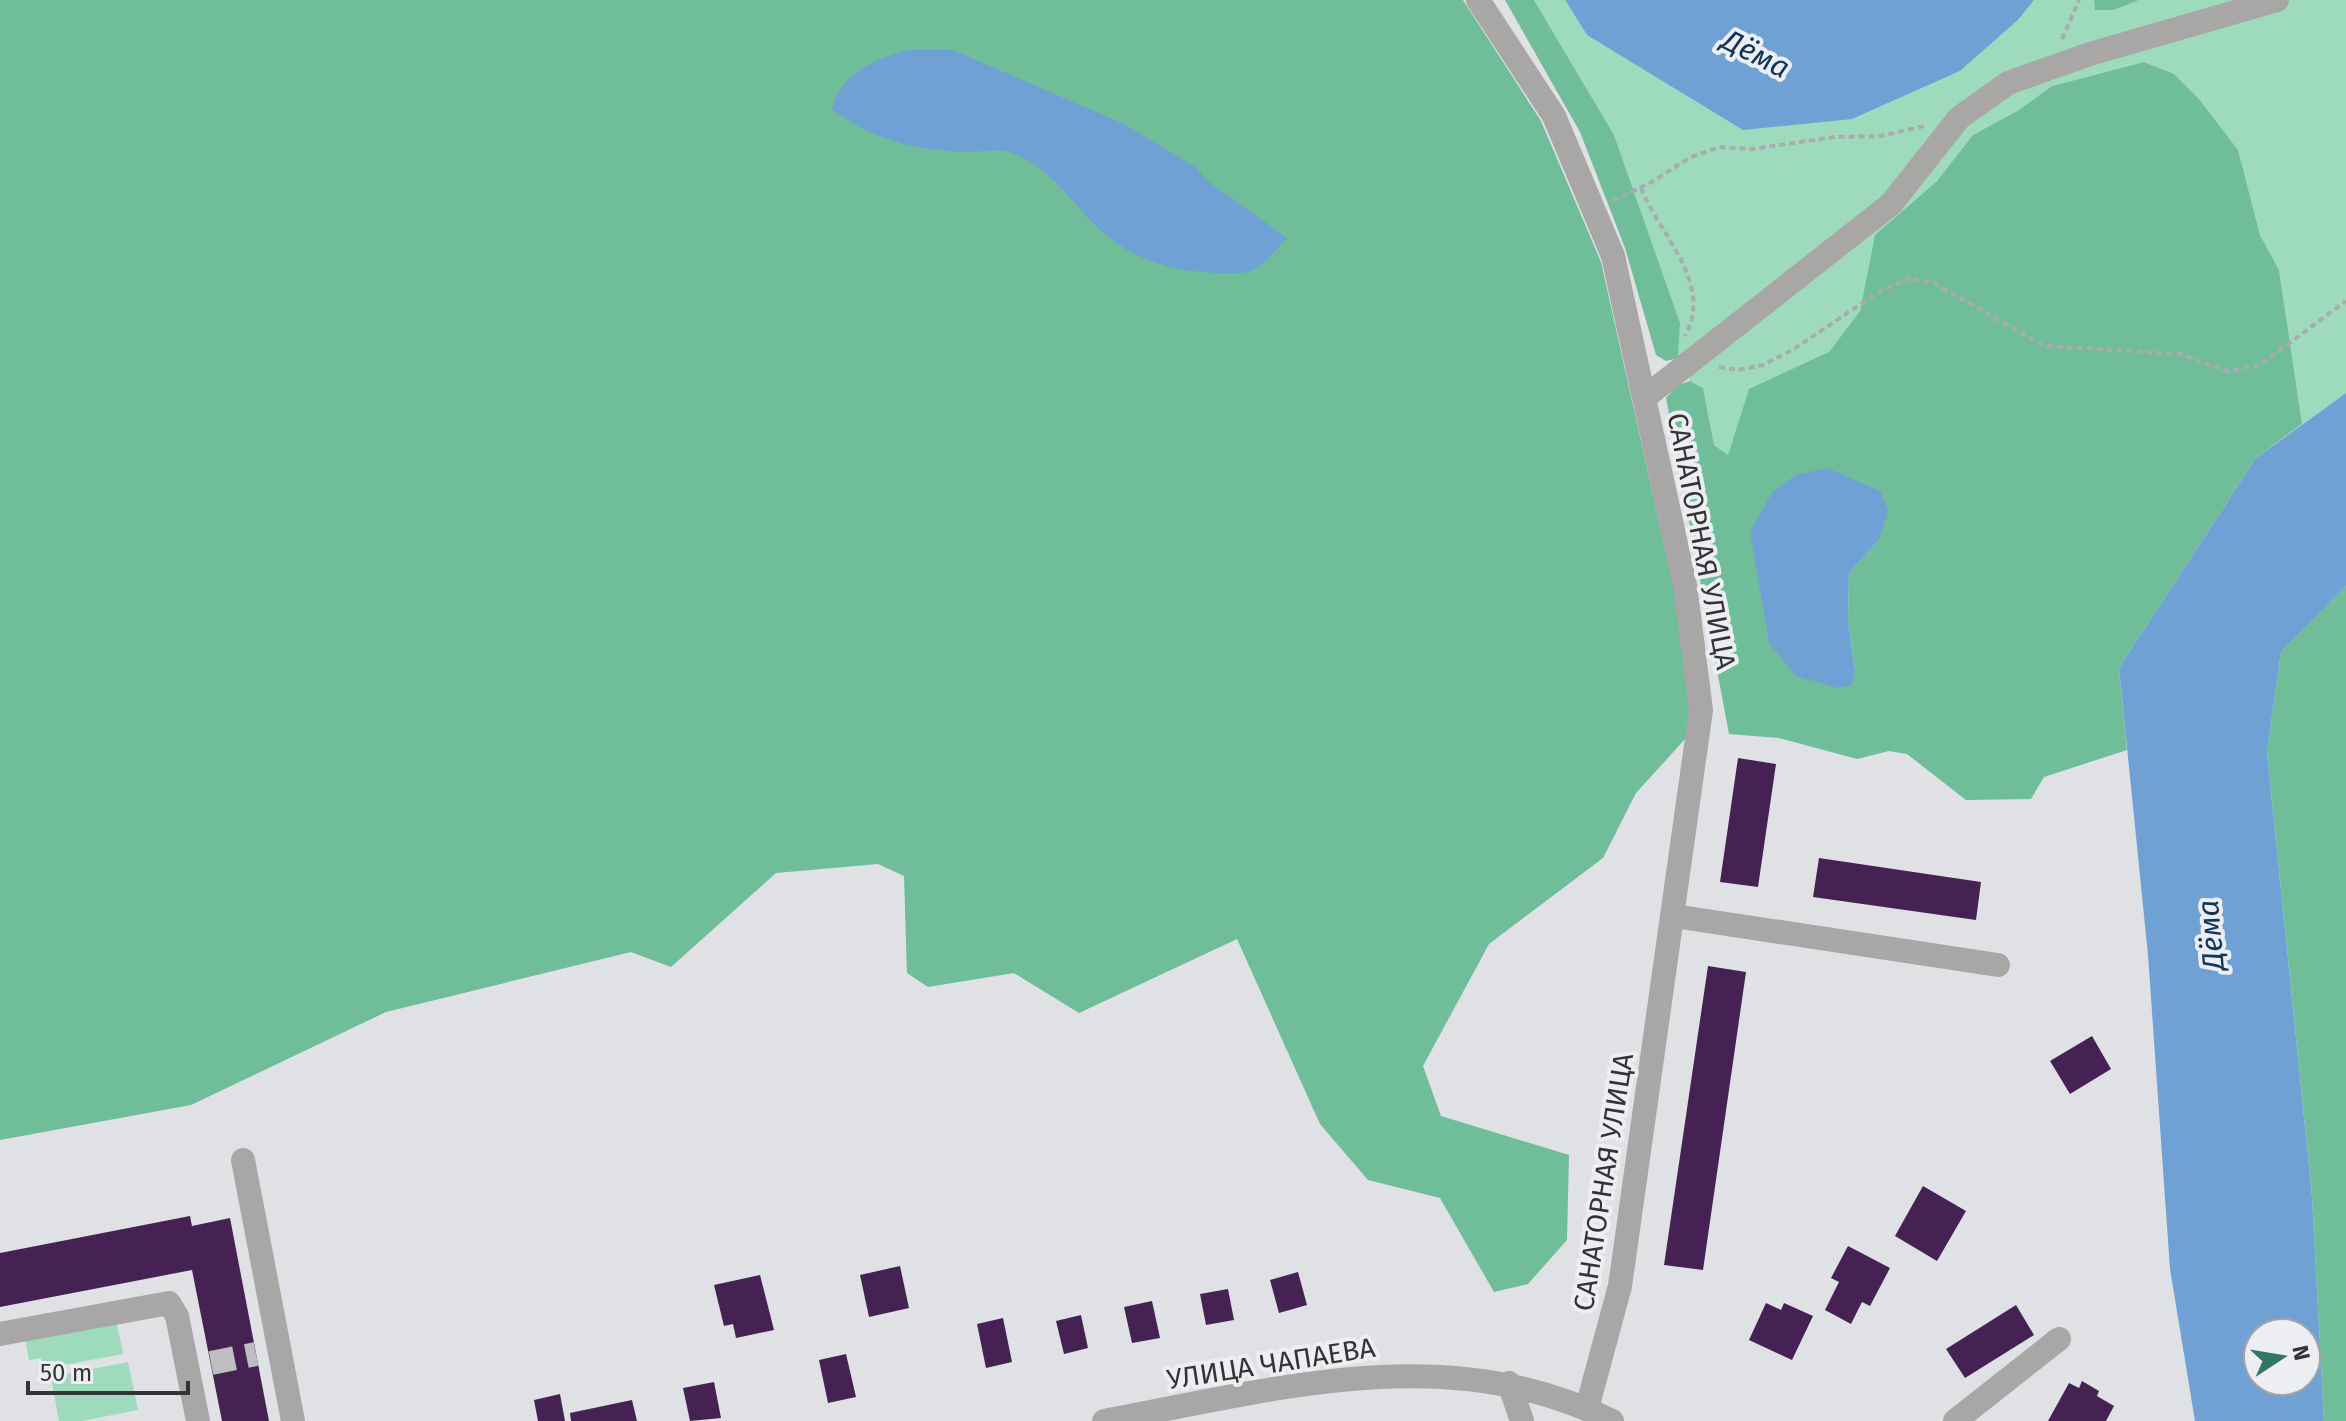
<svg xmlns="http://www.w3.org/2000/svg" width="2346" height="1421" font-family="'Fira Sans',sans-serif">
<rect width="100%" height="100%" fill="#dfe1e4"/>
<path fill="#9edabc" d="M 1534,0 L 1565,0 L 1587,35 L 1852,119 L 1960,71 L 2018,20 L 2034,0 L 2094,0 L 2096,10 L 2114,10 L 2139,0 L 2346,0 L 2346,393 L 2302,424 L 2279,270 L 2260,235 L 2238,150 L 2199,99 L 2174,74 L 2144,62 L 2052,86 L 2019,110 L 1973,135 L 1937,181 L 1875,235 L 1860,311 L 1829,352 L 1749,390 L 1728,455 L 1714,445 L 1703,388 L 1690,381 L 1678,358 L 1680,323 L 1614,135 Z
M 116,1320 L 123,1354 L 43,1369 L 41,1358 L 29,1360 L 25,1338 Z
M 128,1362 L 138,1410 L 82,1421 L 59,1421 L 51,1377 Z"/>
<path fill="#6fbd99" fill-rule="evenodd" d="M 0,0 L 1463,0 L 1541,121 L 1601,262 L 1673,584 L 1696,727 L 1636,793 L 1603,858 L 1489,944 L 1423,1066 L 1441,1116 L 1569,1155 L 1567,1240 L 1528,1284 L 1494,1292 L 1440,1198 L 1368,1180 L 1320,1124 L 1237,939 L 1079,1013 L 1014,973 L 928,987 L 907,973 L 904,876 L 878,864 L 776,873 L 671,967 L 631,952 L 386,1012 L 191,1105 L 0,1140 Z
M 1505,0 L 1534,0 L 1614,135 L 1680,323 L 1678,358 L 1666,361 L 1656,355 L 1625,248 L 1580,132 Z
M 2094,0 L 2139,0 L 2114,10 L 2095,10 Z
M 2144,62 L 2174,74 L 2199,99 L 2238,150 L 2260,235 L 2279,270 L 2302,424 L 2256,458 L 2119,668 L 2127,750 L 2044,777 L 2031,799 L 1966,800 L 1907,754 L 1889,751 L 1857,759 L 1779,738 L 1729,734 L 1666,398 L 1678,385 L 1690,381 L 1703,388 L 1714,445 L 1728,455 L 1749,389 L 1829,352 L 1860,311 L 1875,235 L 1937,181 L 1973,135 L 2019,110 L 2052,86 ZM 1796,475 L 1879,540 L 1849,573 L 1848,620 L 1855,671 Z
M 2346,586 L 2346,1421 L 2324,1421 L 2312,1195 L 2267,752 L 2281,652 Z"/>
<path fill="#70a1d5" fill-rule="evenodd" d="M 1565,0 L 2034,0 L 2018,20 L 1960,71 L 1852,119 L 1743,130 L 1587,35 Z
M 907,50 L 953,50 L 1124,124 L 1197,168 L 1206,180 L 1287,238 C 1253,275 1255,276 1204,272 C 1159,269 1121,253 1090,220 C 1066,194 1046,166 1012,153 C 998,147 978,153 963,152 C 912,149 873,140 832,109 C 840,74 875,59 907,50 Z
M 2346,393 L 2346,586 L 2281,652 L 2267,752 L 2312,1196 L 2324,1421 L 2195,1421 L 2170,1269 L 2148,955 L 2119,668 L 2256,458 ZM 2258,1333 L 2306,1333 L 2306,1381 L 2258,1381 Z
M 1827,468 L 1880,491 L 1888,510 L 1879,540 L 1849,573 L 1848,620 L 1855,671 L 1852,685 L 1838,688 L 1796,676 L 1769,643 L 1750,532 L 1773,491 L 1796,475 Z"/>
<path fill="#462254" d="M 1738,758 L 1776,764 L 1758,887 L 1720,882 Z
M 1819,858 L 1981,882 L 1976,920 L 1813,897 Z
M 1708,966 L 1746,972 L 1703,1270 L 1664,1265 Z
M 2092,1036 L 2111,1069 L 2070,1094 L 2050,1061 Z
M 1923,1186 L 1966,1211 L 1937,1261 L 1895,1236 Z
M 190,1216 L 192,1226 L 230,1218 L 269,1421 L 222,1421 L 192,1270 L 0,1307 L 0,1253 Z
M 1848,1246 L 1890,1268 L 1870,1306 L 1862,1302 L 1851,1324 L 1825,1310 L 1839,1282 L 1831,1278 Z
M 900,1266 L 909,1308 L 869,1317 L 860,1275 Z
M 1298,1272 L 1307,1305 L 1279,1313 L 1270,1280 Z
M 760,1275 L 774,1330 L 736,1338 L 733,1324 L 724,1326 L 714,1285 Z
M 1228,1289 L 1234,1320 L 1206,1325 L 1200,1294 Z
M 1152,1301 L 1160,1338 L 1132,1343 L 1124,1307 Z
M 1766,1303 L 1781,1310 L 1784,1303 L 1813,1316 L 1792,1360 L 1749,1340 Z
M 2016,1305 L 2034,1335 L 1965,1378 L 1946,1349 Z
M 1081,1315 L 1088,1348 L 1064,1354 L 1056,1321 Z
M 1003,1318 L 1012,1362 L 986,1368 L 977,1324 Z
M 846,1354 L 856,1397 L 828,1403 L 819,1360 Z
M 2082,1381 L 2099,1391 L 2097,1396 L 2114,1406 L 2106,1421 L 2048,1421 L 2069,1383 L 2079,1388 Z
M 714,1382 L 721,1418 L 690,1421 L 683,1388 Z
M 560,1394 L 565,1421 L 538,1421 L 534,1400 Z
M 632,1400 L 637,1421 L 571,1421 L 570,1413 Z"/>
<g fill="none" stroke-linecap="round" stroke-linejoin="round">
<path stroke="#bdbec1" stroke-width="24" stroke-dasharray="24 12" stroke-linecap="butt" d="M 211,1363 L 256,1354"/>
<path stroke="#aaabae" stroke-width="4" stroke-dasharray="6 4" stroke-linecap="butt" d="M 2062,39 L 2079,0
M 1641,188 C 1660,236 1714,283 1685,336
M 1613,201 L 1652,182 L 1689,158 L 1719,147 L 1752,149 L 1835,137 L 1881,136 L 1924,126
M 1719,367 L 1738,370 L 1763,365 L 1794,349 L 1877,293 L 1910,278 L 1934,283 L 2044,346 L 2180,354 L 2227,371 L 2260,365 L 2346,301"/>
<path stroke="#a8a7a6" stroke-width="24" d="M 1478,0 L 1554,116 L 1613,256 L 1685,585 L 1701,710 L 1620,1286 L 1587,1408
M 1644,398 L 1891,204 L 1959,118 L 2008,83 L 2090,54 L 2277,0
M 1674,916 L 1998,965
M 243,1160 L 293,1421
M 0,1334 L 169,1303 L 177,1316 L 198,1421
M 1509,1383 L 1522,1421
M 1104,1421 C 1273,1390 1450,1338 1612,1421
M 1955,1421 L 2059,1339"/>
</g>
<g text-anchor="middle" stroke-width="8" stroke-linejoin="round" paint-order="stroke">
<g font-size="28" fill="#343436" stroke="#eceef1">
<text transform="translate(1702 541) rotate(79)" y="10">САНАТОРНАЯ УЛИЦА</text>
<text transform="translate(1603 1182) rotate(-81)" y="10">САНАТОРНАЯ УЛИЦА</text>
<text transform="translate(1271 1363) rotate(-9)" y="10">УЛИЦА ЧАПАЕВА</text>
</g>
<g font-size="30" font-style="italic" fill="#123659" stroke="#eceef1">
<text transform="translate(1756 54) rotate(27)" y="10">Дёма</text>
<text transform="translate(2211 935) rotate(-95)" y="10">Дёма</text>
</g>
</g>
<g transform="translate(2282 1357) rotate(78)"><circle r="38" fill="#eceef1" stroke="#a2a4a6" stroke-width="2"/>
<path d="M0-6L14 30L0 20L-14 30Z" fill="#337566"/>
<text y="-12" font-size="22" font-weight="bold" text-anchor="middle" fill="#343436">N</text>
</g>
<path d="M28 1381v12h160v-12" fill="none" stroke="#343436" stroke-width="4"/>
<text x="40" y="1381" font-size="24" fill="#343436" stroke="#eceef1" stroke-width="6" paint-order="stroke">50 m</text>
</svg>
